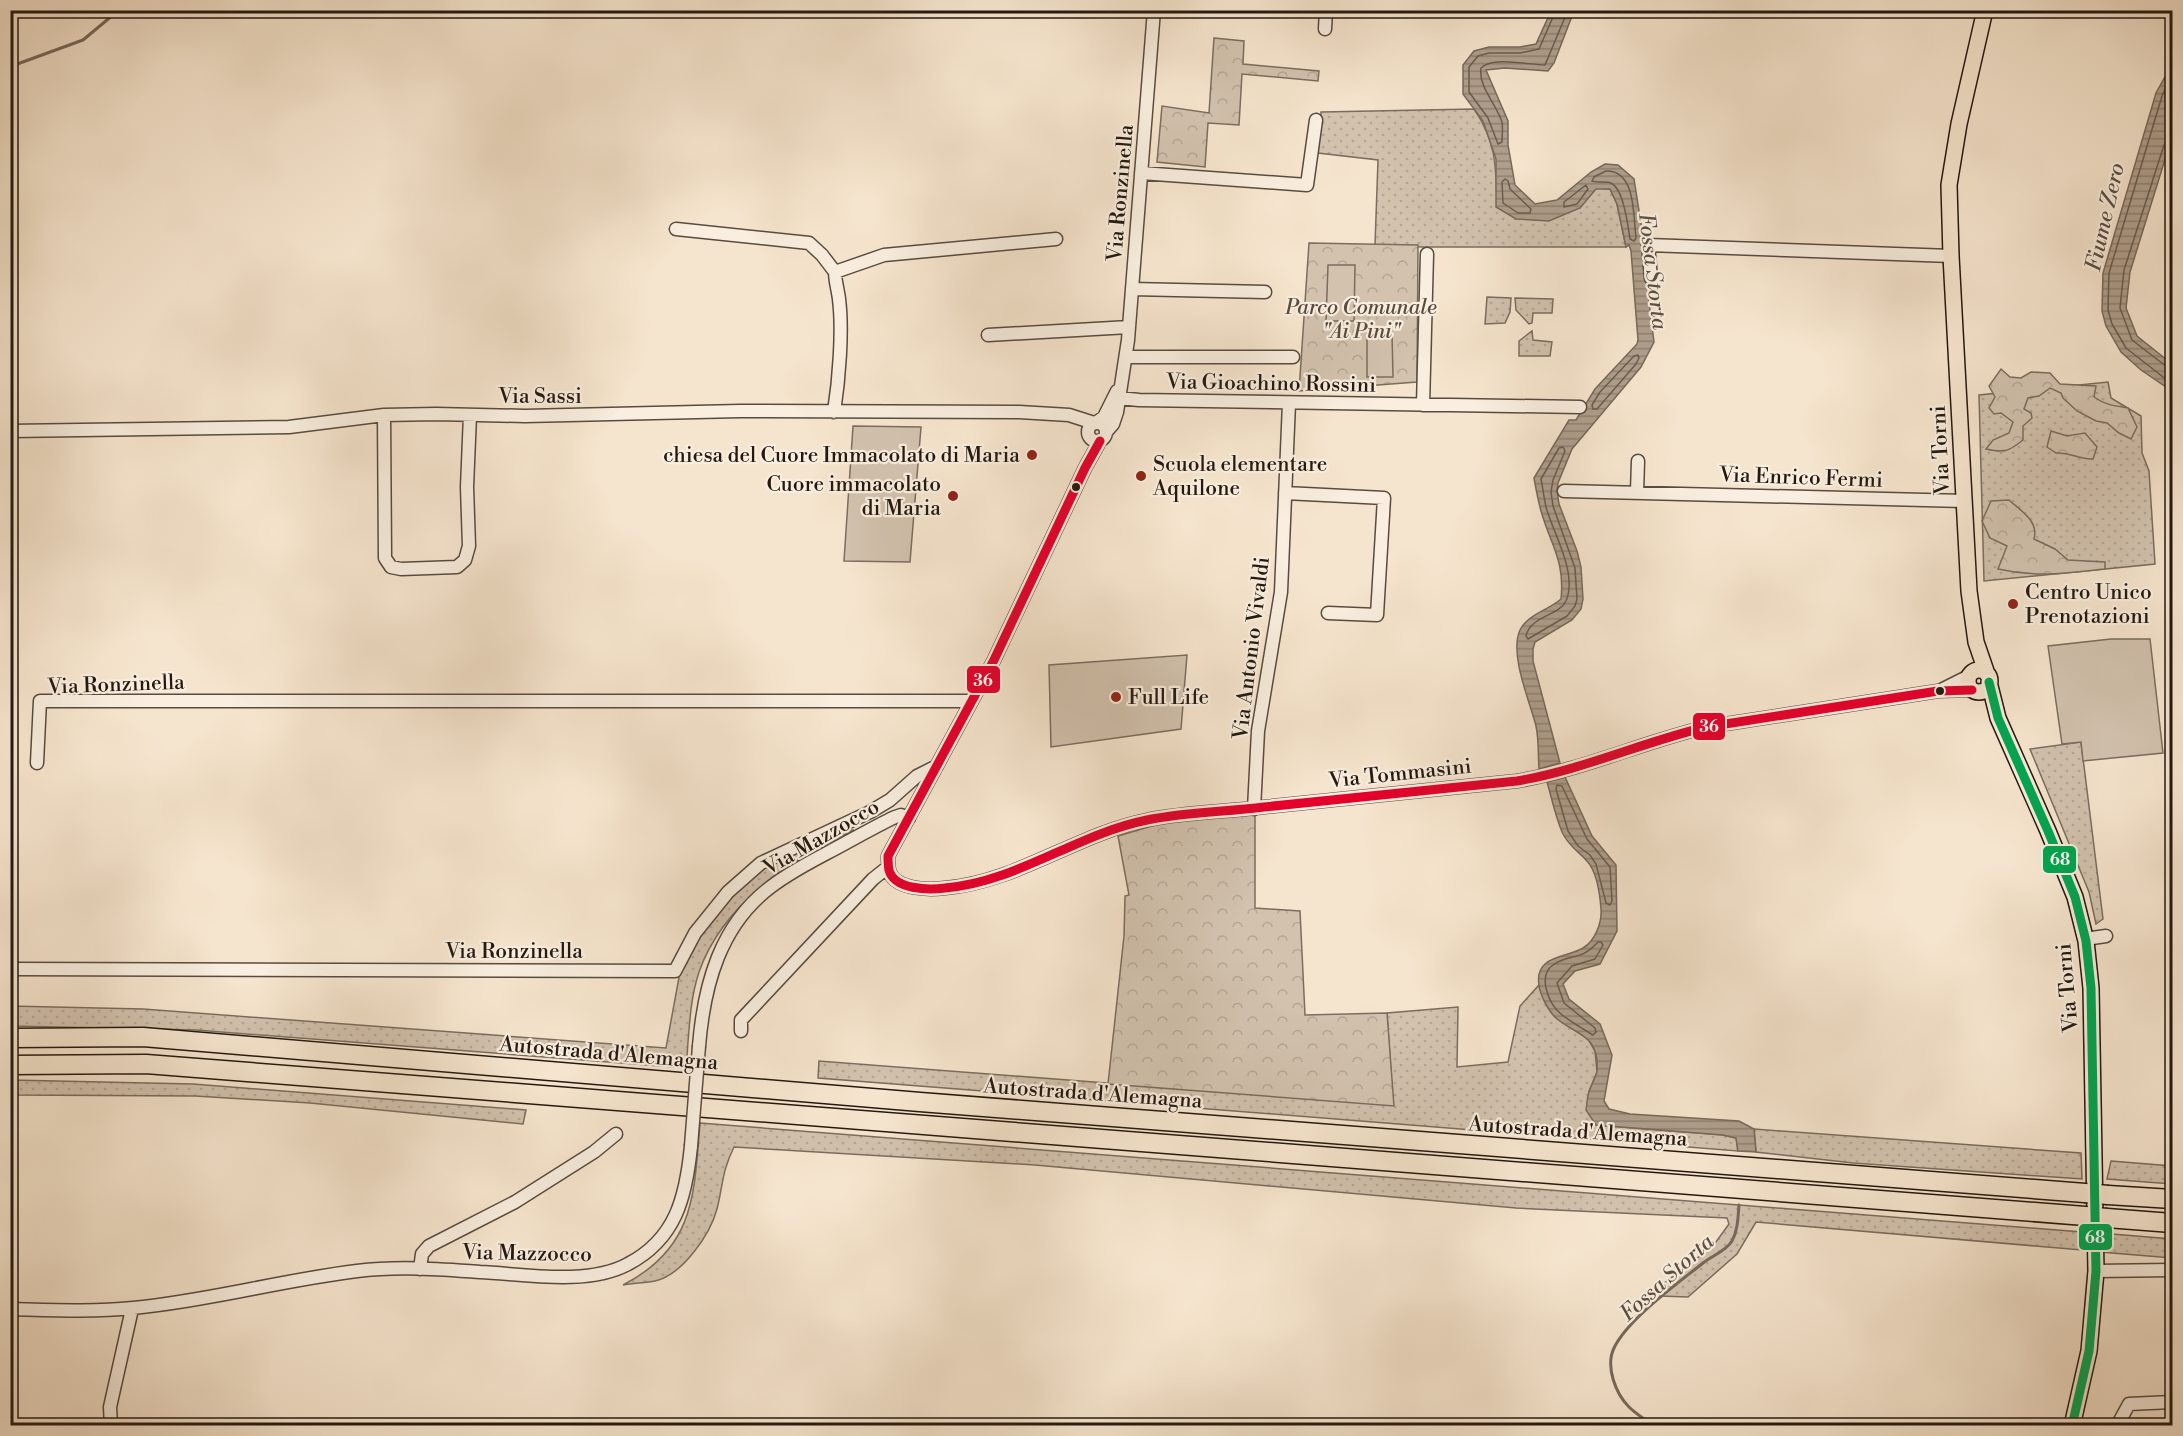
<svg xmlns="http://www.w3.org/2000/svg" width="2183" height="1436" font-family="'Libre Bodoni',serif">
<defs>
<pattern id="grass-dots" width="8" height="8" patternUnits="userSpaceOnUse" patternTransform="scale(1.5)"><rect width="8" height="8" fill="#d2c2ae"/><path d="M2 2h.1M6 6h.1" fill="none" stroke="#b4a695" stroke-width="1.8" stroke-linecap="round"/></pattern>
<pattern id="forest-crowns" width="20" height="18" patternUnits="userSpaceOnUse" patternTransform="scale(1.5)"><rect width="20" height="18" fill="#d2c2ae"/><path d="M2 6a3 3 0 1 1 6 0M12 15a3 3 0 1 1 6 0" fill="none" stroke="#b4a695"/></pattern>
<pattern id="water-rules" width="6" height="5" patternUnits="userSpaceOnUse" patternTransform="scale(1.5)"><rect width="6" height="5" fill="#af9f8d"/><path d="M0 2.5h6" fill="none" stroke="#8e8172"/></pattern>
</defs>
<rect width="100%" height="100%" fill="#f6e5ce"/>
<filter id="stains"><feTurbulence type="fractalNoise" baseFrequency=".00333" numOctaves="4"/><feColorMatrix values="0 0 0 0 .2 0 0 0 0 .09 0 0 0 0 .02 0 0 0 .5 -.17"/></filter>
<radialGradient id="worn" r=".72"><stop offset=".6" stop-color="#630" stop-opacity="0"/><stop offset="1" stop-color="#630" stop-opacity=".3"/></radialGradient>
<path fill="url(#grass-dots)" stroke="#7b6d5f" stroke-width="1.5" d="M 1474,109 C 1497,142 1496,169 1497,207 L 1580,208 L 1596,188 L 1610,189 L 1617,204 L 1626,247 L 1423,247 L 1375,245 L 1378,160 L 1318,153 L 1321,112 Z
M 1487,297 L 1511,298 L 1510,312 L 1505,323 L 1485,324 Z
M 1515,298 L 1553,299 L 1552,313 L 1533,313 L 1532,323 L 1529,324 L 1516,310 Z
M 1532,331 L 1533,340 L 1552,342 L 1550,356 L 1519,356 L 1519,341 Z
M 2108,382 L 2111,398 L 2141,416 L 2142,453 L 2149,471 L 2155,564 L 1984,581 L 1979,395 Z
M 2081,742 L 2103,919 L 2096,924 L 2089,892 L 2030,749 Z
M 854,830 C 791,860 723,903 699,972 C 689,1002 689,1036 686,1068 L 196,1030 L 11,1026 L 10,1006 L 143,1009 L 666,1048 L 680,972 L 705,917 L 755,868 L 818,833 Z
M 1539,985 L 1547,1006 L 1556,1018 L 1588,1039 L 1595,1051 L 1597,1072 L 1589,1091 L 1596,1125 L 1723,1135 L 1736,1138 L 1738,1151 L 818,1078 L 819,1061 L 1393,1105 L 1387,1013 L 1458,1007 L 1457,1067 L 1508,1062 L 1520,1006 Z
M 10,1080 L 193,1084 L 526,1110 L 523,1124 L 310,1103 L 195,1096 L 11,1095 Z
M 700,1123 L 2082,1232 L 2082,1250 L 1756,1222 L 1737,1254 L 1688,1297 L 1660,1296 L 1659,1287 L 1713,1246 L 1729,1224 L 1727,1218 L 1516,1208 L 1035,1165 L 734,1147 C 722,1171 723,1185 717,1209 C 710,1235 682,1275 655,1281 C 645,1283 633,1283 623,1285 C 695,1248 694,1195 700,1123 Z
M 1754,1129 L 2081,1153 L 2082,1179 L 1853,1163 L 1756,1152 Z
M 2111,1161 L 2172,1166 L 2172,1184 L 2107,1179 Z
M 2100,1233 L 2172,1239 L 2172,1258 L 2100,1252 Z"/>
<path fill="url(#forest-crowns)" stroke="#7b6d5f" stroke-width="1.5" d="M 1214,38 L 1244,41 L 1243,64 L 1319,71 L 1318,81 L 1242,74 L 1239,125 L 1208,123 L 1205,167 L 1157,162 L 1162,106 L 1209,113 Z
M 1309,243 L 1418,245 L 1417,382 L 1299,391 Z
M 2001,369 L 2010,377 L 2021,378 L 2031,372 L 2050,373 L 2060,384 L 2096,386 L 2094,397 C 2105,405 2115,406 2128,408 L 2137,427 L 2131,439 L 2119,433 L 2107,423 L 2096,421 L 2077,411 L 2063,398 L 2061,393 L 2050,388 L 2039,396 L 2028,398 L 2024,409 L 2031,413 L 2032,418 L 2023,426 L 2023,440 C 2008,452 2004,453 1986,449 L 1993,440 L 2009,433 L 2013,422 L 2001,413 L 1994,414 L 1989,408 L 1995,397 L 1989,386 Z
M 2051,431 L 2067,436 L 2085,433 L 2097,447 L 2093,459 C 2080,460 2070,452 2056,453 L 2047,447 Z
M 2009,500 C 2021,511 2039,521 2034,539 L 2055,549 L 2068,560 L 2105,562 L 2105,569 C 2066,573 2037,578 1998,569 L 2007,546 L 1990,538 L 1982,521 L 1991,501 Z
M 1255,809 L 1255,908 L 1300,911 L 1305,1015 L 1387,1013 L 1394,1106 L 1108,1084 L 1124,936 L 1125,896 L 1129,895 L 1118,836 L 1162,823 Z"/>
<path fill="#d2c2ae" stroke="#7b6d5f" stroke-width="1.5" d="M 1328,265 L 1355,265 L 1354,321 L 1326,321 Z
M 1367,333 L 1392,333 L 1393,377 L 1367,377 Z
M 853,426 L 921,427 L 910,562 L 844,561 Z
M 2111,639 L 2150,639 L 2163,753 L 2083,761 L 2081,742 L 2062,744 L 2048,646 Z
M 1187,655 L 1181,729 L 1051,747 L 1049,665 Z"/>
<path fill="url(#water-rules)" stroke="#77695b" stroke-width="1.5" d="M 1551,11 L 1574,11 L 1554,63 L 1548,71 L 1505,68 L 1486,70 L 1508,121 L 1508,145 L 1515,185 L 1535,204 L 1557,200 L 1591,172 L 1605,164 L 1618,165 L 1634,179 L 1645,249 L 1647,286 L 1654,342 L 1641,367 L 1572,449 L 1558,483 L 1557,491 L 1559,504 L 1577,551 L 1581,567 L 1583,599 L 1581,609 L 1572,620 L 1535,642 L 1533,649 L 1533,661 L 1560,763 L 1539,769 C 1538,755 1539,740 1536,726 C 1530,702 1509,654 1520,630 C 1528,614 1549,610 1561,599 C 1565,560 1551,546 1541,511 C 1538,500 1536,489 1534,478 L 1569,420 L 1576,420 L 1595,389 L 1637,344 L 1638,340 L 1631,251 L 1629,245 L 1626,247 L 1617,204 L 1610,189 L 1596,189 L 1580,208 L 1549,221 L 1516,219 L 1496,207 L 1496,159 L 1483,121 L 1463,94 L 1463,65 L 1474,51 L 1489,47 L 1520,47 L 1536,44 Z
M 2172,64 L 2172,137 L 2130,272 L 2126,308 L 2137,336 L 2172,364 L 2172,391 L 2141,370 L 2121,352 L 2106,326 L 2102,311 L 2103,273 L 2156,93 Z
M 1565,777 L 1592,836 L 1616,865 L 1617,931 L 1600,964 L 1575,971 L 1563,984 L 1569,999 L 1600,1024 L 1612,1055 L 1604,1101 L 1609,1109 L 1630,1114 L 1739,1121 L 1754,1129 L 1756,1152 L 1738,1151 L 1736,1138 L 1723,1135 L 1596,1125 L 1586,1110 C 1587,1104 1587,1098 1589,1092 C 1591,1085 1596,1078 1597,1071 C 1600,1033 1574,1035 1555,1017 C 1548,1010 1540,995 1539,985 C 1534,955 1567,958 1583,948 C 1595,941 1602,923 1601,909 C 1600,895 1597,872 1587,861 C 1579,852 1569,846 1563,834 C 1556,819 1552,799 1547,782 Z"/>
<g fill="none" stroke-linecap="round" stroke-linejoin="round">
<path stroke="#6a5c4e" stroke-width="1.5" d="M 1556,10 L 1539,49 L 1520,53 L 1489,53 L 1478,56 L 1469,67 L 1469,92 L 1488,118 L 1498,144 L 1502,142 C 1502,136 1503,128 1502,122 C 1497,105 1478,87 1481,68 C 1493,56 1529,65 1545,65 L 1568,10
M 2172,74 L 2162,96 L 2109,273 L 2108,310 L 2112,324 L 2126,348 L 2172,384
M 2172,140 L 2167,141 L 2164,145 L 2124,270 L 2120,308 L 2132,340 L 2167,367 L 2172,368
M 1606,171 C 1636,170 1633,215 1636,238 L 1634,241 L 1630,239 C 1628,227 1624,189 1611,183 C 1606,181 1598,183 1592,181 L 1594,177 Z
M 1505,179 L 1508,181 L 1510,189 L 1531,209 L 1530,213 L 1518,213 L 1503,203 L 1502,182 Z
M 1586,185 L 1588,189 L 1577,204 L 1564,207 L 1564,202 Z
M 1638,355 L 1639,358 L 1636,364 L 1597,409 L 1593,409 L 1592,405 L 1600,392 L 1634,356 Z
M 1563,447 L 1565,451 L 1553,480 L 1551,492 L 1553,506 L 1575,568 L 1577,599 L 1575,606 L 1567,616 L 1528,639 L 1526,636 C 1530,616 1559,616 1566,601 C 1578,573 1553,533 1546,507 C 1544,498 1543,489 1541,479 L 1559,448 Z
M 1557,785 L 1562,786 L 1587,839 L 1610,867 L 1612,901 L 1610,905 L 1606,903 L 1596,864 L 1590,855 L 1578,846 L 1568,831 L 1556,789 Z
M 1598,942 L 1601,942 L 1603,945 L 1595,959 L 1572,966 L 1557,983 L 1564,1003 L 1595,1028 L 1596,1032 L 1593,1035 C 1583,1029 1571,1022 1561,1014 C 1549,1005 1537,976 1553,965 C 1570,953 1580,962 1598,942 Z"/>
<path stroke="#77695b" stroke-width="3" d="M 10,69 L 20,63 L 83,40 L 119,10
M 10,89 L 12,94 L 10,95
M 1655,1426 C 1646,1420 1637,1415 1629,1407 C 1616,1394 1605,1367 1614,1348 C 1628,1319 1677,1284 1703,1263 C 1712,1256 1726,1251 1732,1241 C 1738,1230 1738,1217 1739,1205"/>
<defs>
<path id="minor" d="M 1325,29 L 1326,10
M 1141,173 L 1307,185 L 1316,120
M 676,229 L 809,243 L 822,255 L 835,272
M 1651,278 L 1648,245 L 1951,256
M 1132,289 L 1265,292
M 988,335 L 1129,327
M 1126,357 L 1293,357
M 1119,398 L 1139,400 L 1580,407
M 1423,405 L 1427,254
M 834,412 C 839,380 843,331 839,299 C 838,290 835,281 835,272 L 884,255 L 1056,239
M 384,415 L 385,558 L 391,567 L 401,569 L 457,567 L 465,560 L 469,546 L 467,487 L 470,415
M 1097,422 L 1104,417 L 1117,391
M1088 432a9 9 0 1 1 18 0a9 9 0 1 1-18 0Z
M 10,431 L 289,427 L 384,415 L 436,414 L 525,416 L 740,411 L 1019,412 L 1069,415 L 1094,423
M 1106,432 L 1113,424 L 1117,412 L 1128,340 L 1154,10
M 1100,441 L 1085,468 L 994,660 L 888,856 C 888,860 888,865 889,870 C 894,890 929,890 945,888 C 1017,882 1077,834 1147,820 C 1185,812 1225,812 1264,807 C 1349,798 1433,789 1517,781 C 1582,770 1643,742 1706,727 L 1938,691 L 1972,690
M 1564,491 L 1964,501
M 1637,492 L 1638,461
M 1285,493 L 1384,498 L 1377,615 L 1328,613
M 1943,689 L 1969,676
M 37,763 L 40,701 L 971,701
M 1254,809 L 1258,731 L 1281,592 L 1289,403
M 2085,939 L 2106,936
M 10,969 L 675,971 L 695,933 L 728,892 L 761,863 L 870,812 L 890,800 L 917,776 L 937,766
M 741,1031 L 741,1020 L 873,879 L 888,867
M 699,1046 C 704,985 720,924 772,886 C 789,873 808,863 827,853 C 850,841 872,828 895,817 L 901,815 L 909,818
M 420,1269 L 422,1254 L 429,1246 L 515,1202 L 594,1152 L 616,1134
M 2096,1271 L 2172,1270
M 10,1309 C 51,1310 93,1312 133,1308 C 208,1301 282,1280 357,1271 C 398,1266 439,1269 480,1272 C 524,1274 588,1286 628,1264 C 676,1239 686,1197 691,1146
M 111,1426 L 110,1407 L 132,1309
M 2117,1426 L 2129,1404 L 2172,1402"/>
<path id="major" d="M 1985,10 L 1959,124 L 1949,185 L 1951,256 L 1969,591 L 1976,642 L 1987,674
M1968 681a11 11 0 1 1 22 0a11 11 0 1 1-22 0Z
M 1989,682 L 1998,718 L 2048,831 L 2075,897 L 2086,941 L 2091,988 L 2096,1271 L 2089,1351 L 2072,1426"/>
<path id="highway" d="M 10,1038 L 143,1037 L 920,1102 L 2085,1193
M 10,1065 L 146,1064 L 2085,1216
M 2108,1195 L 2172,1199
M 2107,1218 L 2172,1223"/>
</defs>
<use href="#minor" stroke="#584b40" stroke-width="15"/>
<use href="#major" stroke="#241810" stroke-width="18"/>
<use href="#highway" stroke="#241810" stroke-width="21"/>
<use href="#minor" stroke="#f9eedf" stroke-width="12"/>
<use href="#major" stroke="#f6e5ce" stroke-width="15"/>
<use href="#highway" stroke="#f6e5ce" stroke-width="18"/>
<defs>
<path id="minor-bridge" d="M 691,1146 L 699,1046"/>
<path id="highway-bridge" d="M 2085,1193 L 2108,1195
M 2085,1216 L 2107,1218"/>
</defs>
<use href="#minor-bridge" stroke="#584b40" stroke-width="15" stroke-linecap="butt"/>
<use href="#highway-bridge" stroke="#241810" stroke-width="21" stroke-linecap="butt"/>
<use href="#minor-bridge" stroke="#f9eedf" stroke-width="12"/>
<use href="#highway-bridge" stroke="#f6e5ce" stroke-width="18"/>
<defs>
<path id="bus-1" d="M 1100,441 L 1085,468 L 994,660 L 888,856 C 888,860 888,865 889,870 C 894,890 929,890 945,888 C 1017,882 1077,834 1147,820 C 1185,812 1225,812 1264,807 C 1349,798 1433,789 1517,781 C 1582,770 1643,742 1706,727 L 1938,691 L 1972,690"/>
<path id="bus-2" d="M 1989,682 L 1998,718 L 2048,831 L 2075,897 L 2086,941 L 2091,988 L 2096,1271 L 2089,1351 L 2072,1426"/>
</defs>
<use href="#bus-1" stroke="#f9eedf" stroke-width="14"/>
<use href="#bus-2" stroke="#f9eedf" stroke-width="14"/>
<use href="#bus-1" stroke="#e4002b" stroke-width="9"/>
<use href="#bus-2" stroke="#00a651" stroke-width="9"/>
</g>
<g fill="#8f2418" stroke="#f9eedf" stroke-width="2">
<circle cx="1032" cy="455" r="6"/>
<circle cx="1141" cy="476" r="6"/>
<circle cx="953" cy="496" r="6"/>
<circle cx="2013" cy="604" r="6"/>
<circle cx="1116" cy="697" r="6"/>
</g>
<g fill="#241810" stroke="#f9eedf" stroke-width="2">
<circle cx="1076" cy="487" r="5"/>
<circle cx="1940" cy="691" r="5"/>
</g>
<g text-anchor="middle" stroke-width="4.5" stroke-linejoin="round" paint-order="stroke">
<g font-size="21" fill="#241810" stroke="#f9eedf">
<text transform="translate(1120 193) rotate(-85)" y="7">Via Ronzinella</text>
<text transform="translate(1271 383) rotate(1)" y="7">Via Gioachino Rossini</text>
<text x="540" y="403">Via Sassi</text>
<text transform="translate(1940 450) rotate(-93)" y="7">Via Torni</text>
<text transform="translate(1801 477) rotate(2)" y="7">Via Enrico Fermi</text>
<text transform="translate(1251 648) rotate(-83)" y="7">Via Antonio Vivaldi</text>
<text transform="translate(116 684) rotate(-2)" y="7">Via Ronzinella</text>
<text transform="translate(1400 773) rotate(-6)" y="7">Via Tommasini</text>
<text transform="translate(821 837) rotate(-30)" y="7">Via Mazzocco</text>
<text x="514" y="958">Via Ronzinella</text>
<text transform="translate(2067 988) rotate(-95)" y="7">Via Torni</text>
<text transform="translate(609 1053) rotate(5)" y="7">Autostrada d'Alemagna</text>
<text transform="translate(1093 1093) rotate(4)" y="7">Autostrada d'Alemagna</text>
<text transform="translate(1578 1131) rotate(4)" y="7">Autostrada d'Alemagna</text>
<text transform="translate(527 1253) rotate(1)" y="7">Via Mazzocco</text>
</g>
<g font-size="21" font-style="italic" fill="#584b3f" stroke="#f9eedf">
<text x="1361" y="314">Parco Comunale<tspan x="1361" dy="24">"Ai Pini"</tspan></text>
</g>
<g font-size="21" fill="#241810" stroke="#f9eedf" text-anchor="start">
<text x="1020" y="462" text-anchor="end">chiesa del Cuore Immacolato di Maria</text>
<text x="1153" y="471">Scuola elementare<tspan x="1153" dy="24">Aquilone</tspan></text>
<text x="941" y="491" text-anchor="end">Cuore immacolato<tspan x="941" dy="24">di Maria</tspan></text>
<text x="2025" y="599">Centro Unico<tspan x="2025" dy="24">Prenotazioni</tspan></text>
<text x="1128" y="704">Full Life</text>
</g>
<g font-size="22" font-style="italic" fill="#5c4e42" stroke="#f9eedf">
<text transform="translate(2104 217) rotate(-77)" y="8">Fiume Zero</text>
<text transform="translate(1654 271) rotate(83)" y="8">Fossa Storta</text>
<text transform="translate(1666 1277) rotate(-42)" y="8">Fossa Storta</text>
</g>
</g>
<g stroke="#f9eedf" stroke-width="2">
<rect x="966" y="665" width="35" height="29" rx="6" fill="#e4002b"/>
<rect x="1692" y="712" width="34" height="29" rx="6" fill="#e4002b"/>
<rect x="2042" y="845" width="35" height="29" rx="6" fill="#00a651"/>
<rect x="2078" y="1223" width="35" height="28" rx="6" fill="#00a651"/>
</g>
<g font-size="16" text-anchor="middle" font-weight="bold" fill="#fff">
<text x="983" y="686">36</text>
<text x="1709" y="732">36</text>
<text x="2060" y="865">68</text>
<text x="2095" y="1243">68</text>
</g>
<rect width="2183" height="1436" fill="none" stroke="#f6e5ce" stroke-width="36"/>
<rect x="12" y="12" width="2159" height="1412" fill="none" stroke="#241810" stroke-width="3"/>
<rect x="18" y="18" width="2147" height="1400" fill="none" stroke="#241810" stroke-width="1.5"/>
<rect width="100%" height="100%" filter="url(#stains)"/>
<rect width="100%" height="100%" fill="url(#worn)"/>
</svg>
